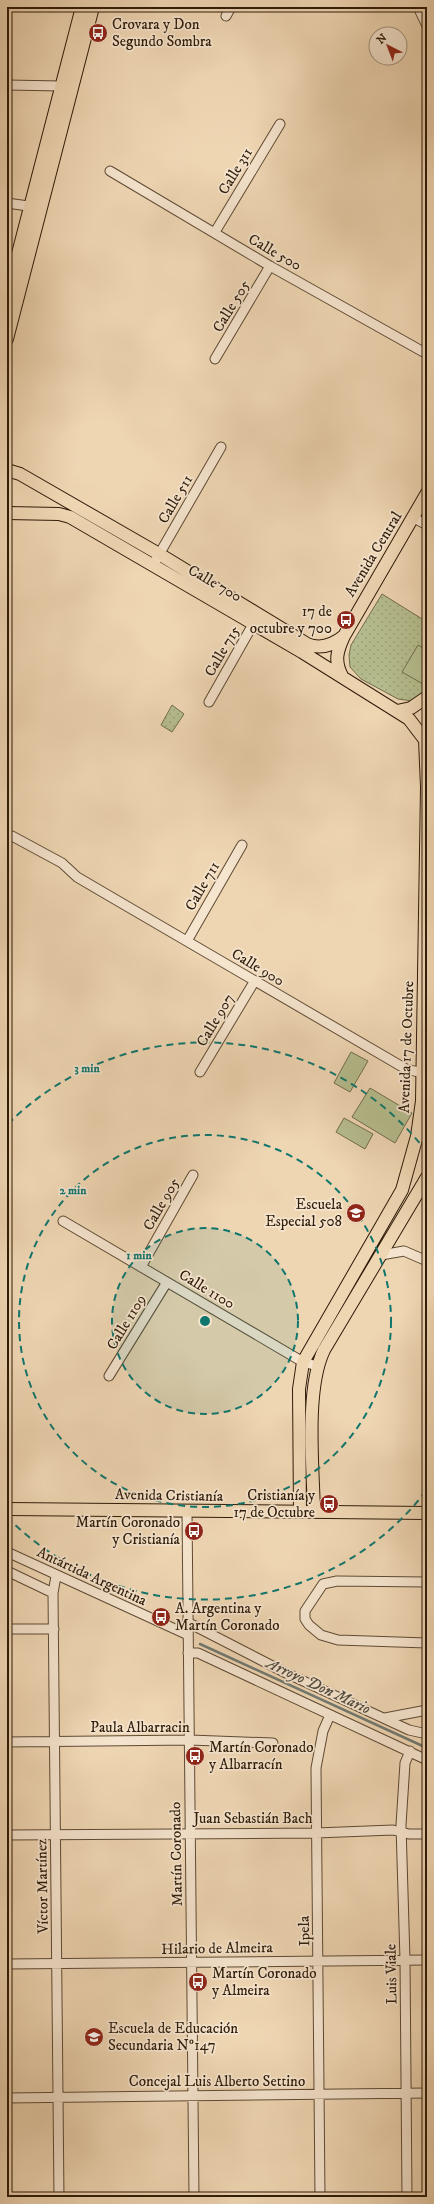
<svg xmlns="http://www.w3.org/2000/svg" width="434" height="2204" font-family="'IM FELL DW Pica',serif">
<defs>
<pattern id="grass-dots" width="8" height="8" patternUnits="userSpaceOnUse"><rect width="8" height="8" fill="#b6be8f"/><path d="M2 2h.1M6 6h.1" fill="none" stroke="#9da37a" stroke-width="1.8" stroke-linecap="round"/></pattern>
</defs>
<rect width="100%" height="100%" fill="#efd6b3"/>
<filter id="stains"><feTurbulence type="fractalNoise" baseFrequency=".005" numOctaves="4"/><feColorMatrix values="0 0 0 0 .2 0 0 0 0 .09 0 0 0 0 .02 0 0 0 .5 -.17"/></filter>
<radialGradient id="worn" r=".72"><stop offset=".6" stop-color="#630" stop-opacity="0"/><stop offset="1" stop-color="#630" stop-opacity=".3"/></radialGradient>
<path fill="url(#grass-dots)" stroke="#726c4c" d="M 382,594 L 427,622 L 427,687 L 421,697 L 412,701 L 398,699 L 361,679 L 350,667 L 349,655 L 351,645 Z
M 172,705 L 184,714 L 172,732 L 161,725 Z"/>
<path fill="#b6be8f" stroke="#726c4c" d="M 418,645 L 427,650 L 427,678 L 423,684 L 402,672 Z
M 351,1052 L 368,1061 L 350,1092 L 334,1083 Z
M 370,1088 L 412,1113 L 395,1143 L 352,1117 Z
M 344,1118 L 373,1134 L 365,1149 L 336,1132 Z"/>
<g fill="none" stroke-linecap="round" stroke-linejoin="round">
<path stroke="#717971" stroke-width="2.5" d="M 200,1644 L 427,1748"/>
<defs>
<path id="minor" d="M 418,7 L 427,26
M 226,16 L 231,7
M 7,85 L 61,86
M 110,171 L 270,266 L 427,354
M 7,203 L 35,207
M 215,232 L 280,124
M 215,359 L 270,266
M 414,518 L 427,525
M 153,565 L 221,447
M 209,702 L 256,619
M 7,836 L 12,836 L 62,863 L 77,877 L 106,894 L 406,1069 L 427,1074
M 187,941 L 242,845
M 200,1072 L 254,982
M 63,1221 L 303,1362 L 317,1366
M 381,1255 L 404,1251 L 427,1261
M 141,1267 L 193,1175
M 109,1376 L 167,1282
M 187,1512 L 194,2197
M 7,1552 L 188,1635
M 7,1571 L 53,1593
M 56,1576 L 53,1593 L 59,2197
M 427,1582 L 337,1581 L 323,1584 L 305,1611 L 305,1619 L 309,1625 L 321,1635 L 338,1640 L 427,1643
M 187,1622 L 286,1673 L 409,1730 L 427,1734
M 7,1629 L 54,1629
M 188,1653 L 198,1653 L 427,1760
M 385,1718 L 427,1710
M 7,1742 L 190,1740 L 273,1743
M 7,1835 L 316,1833 L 393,1830 L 409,1834 L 427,1834
M 7,1964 L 427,1960
M 7,2098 L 427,2093
M 320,2197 L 316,1768 L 323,1731 L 330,1715
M 407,2197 L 405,1960 L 401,1825 L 405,1763 L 410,1751"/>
<path id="major" d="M 7,296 L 82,7
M 7,339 L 93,7
M 7,470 L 20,474 L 159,554 L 307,644 C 321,650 333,645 344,636
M 7,513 L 59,514 L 70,517 L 302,652 L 409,719 L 425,740 L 427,787 L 422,1101 L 417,1136 L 402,1190 L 303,1362 L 299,1389 L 300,1512
M 342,676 C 334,661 337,651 344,636 L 427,493
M 397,711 L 411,708 L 427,697
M 7,1509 L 427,1513
M 314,1512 C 313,1468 305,1389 324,1350 L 427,1177"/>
</defs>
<use href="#minor" stroke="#5e4a34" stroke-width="11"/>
<use href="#major" stroke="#2e1b09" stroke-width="14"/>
<use href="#minor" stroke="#f5e4ce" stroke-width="9"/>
<use href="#major" stroke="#efd6b3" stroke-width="12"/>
</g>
<circle cx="205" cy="1321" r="93" fill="#0f766e" fill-opacity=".12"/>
<g fill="none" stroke="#0f766e" stroke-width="2" stroke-dasharray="7 5">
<circle cx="205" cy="1321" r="93"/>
<circle cx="205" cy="1321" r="186"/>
<path d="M426 1491A279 279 0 0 1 8 1518M8 1124A279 279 0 0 1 426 1151"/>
</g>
<defs>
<symbol id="bus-disc" viewBox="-11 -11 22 22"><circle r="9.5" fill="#8f2418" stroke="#f5e4ce"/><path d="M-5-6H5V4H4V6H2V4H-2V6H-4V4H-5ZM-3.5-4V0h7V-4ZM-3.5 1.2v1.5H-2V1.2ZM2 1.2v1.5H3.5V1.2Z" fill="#fff"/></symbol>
<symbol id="school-disc" viewBox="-11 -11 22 22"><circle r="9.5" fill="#8f2418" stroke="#f5e4ce"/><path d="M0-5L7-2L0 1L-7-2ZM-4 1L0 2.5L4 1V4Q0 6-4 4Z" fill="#fff"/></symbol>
</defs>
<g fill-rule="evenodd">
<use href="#bus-disc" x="87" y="22" width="22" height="22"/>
<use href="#bus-disc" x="335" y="609" width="22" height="22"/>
<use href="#school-disc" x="345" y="1202" width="22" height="22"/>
<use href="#bus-disc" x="318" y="1493" width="22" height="22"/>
<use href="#bus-disc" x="183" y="1520" width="22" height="22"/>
<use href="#bus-disc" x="150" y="1606" width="22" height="22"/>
<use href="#bus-disc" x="184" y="1745" width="22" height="22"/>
<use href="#bus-disc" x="187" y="1971" width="22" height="22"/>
<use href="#school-disc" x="83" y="2026" width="22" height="22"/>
</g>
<g text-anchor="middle" stroke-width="3.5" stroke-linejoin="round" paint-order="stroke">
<g font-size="15" fill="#2e1b09" stroke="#f5e4ce" text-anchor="start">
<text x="112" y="29">Crovara y Don<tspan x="112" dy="17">Segundo Sombra</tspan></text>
<text x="332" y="616" text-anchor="end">17 de<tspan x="332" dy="17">octubre y 700</tspan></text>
<text x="342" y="1209" text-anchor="end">Escuela<tspan x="342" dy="17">Especial 508</tspan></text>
<text x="315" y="1500" text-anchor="end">Cristianía y<tspan x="315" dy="17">17 de Octubre</tspan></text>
<text x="180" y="1527" text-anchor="end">Martín Coronado<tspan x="180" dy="17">y Cristianía</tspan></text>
<text x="175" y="1613">A. Argentina y<tspan x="175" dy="17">Martín Coronado</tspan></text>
<text x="209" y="1752">Martín Coronado<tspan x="209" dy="17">y Albarracín</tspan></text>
<text x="212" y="1978">Martín Coronado<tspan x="212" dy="17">y Almeira</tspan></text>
<text x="108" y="2033">Escuela de Educación<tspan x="108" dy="17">Secundaria Nº147</tspan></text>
</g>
<g font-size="15" fill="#2e1b09" stroke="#f5e4ce">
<text transform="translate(235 171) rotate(-59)" y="5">Calle 311</text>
<text transform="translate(275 252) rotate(30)" y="5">Calle 500</text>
<text transform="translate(231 306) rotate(-59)" y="5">Calle 505</text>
<text transform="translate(175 499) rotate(-60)" y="5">Calle 511</text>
<text transform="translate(373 554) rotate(-59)" y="5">Avenida Central</text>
<text transform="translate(215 583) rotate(30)" y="5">Calle 700</text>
<text transform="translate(222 651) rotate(-60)" y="5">Calle 715</text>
<text transform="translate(202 886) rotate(-60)" y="5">Calle 711</text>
<text transform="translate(258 967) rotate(31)" y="5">Calle 900</text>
<text transform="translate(215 1020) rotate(-59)" y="5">Calle 907</text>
<text transform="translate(406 1047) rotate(-88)" y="5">Avenida 17 de Octubre</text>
<text transform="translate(161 1204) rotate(-60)" y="5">Calle 905</text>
<text transform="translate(207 1289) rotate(31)" y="5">Calle 1100</text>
<text transform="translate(126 1322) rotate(-59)" y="5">Calle 1109</text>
<text transform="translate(169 1495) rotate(1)" y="5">Avenida Cristianía</text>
<text transform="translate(92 1576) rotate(25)" y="5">Antártida Argentina</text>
<text x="140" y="1732">Paula Albarracin</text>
<text x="253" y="1823">Juan Sebastián Bach</text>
<text transform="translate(176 1854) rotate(-91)" y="5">Martín Coronado</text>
<text transform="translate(42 1886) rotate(-91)" y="5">Víctor Martínez</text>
<text transform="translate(304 1931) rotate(-91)" y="5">Ipela</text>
<text transform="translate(217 1948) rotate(-1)" y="5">Hilario de Almeira</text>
<text transform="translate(391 1974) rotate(-91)" y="5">Luis Viale</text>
<text x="217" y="2086">Concejal Luis Alberto Settino</text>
</g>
<g font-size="16" font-style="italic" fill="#4f4a3d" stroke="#f5e4ce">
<text transform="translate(319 1685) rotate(25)" y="6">Arroyo Don Mario</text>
</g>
</g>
<circle cx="205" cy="1321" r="6" fill="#0f766e" stroke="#f5e4ce" stroke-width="2"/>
<g font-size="12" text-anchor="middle" font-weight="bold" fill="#0f766e" stroke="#f5e4ce" stroke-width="3.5" stroke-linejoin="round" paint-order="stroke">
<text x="87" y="1072">3 min</text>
<text x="73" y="1194">2 min</text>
<text x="139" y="1259">1 min</text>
</g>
<rect width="434" height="2204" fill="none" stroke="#efd6b3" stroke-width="24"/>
<rect x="8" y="8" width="418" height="2188" fill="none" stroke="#2e1b09" stroke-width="2"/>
<rect x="12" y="12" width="410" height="2180" fill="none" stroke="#2e1b09"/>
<g transform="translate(388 46) rotate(318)"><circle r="19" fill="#f5e4ce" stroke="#a5947f"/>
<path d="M0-3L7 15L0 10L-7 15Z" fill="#8f2418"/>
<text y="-6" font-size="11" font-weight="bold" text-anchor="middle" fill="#2e1b09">N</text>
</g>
<rect width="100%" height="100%" filter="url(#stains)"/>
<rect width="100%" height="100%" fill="url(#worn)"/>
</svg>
